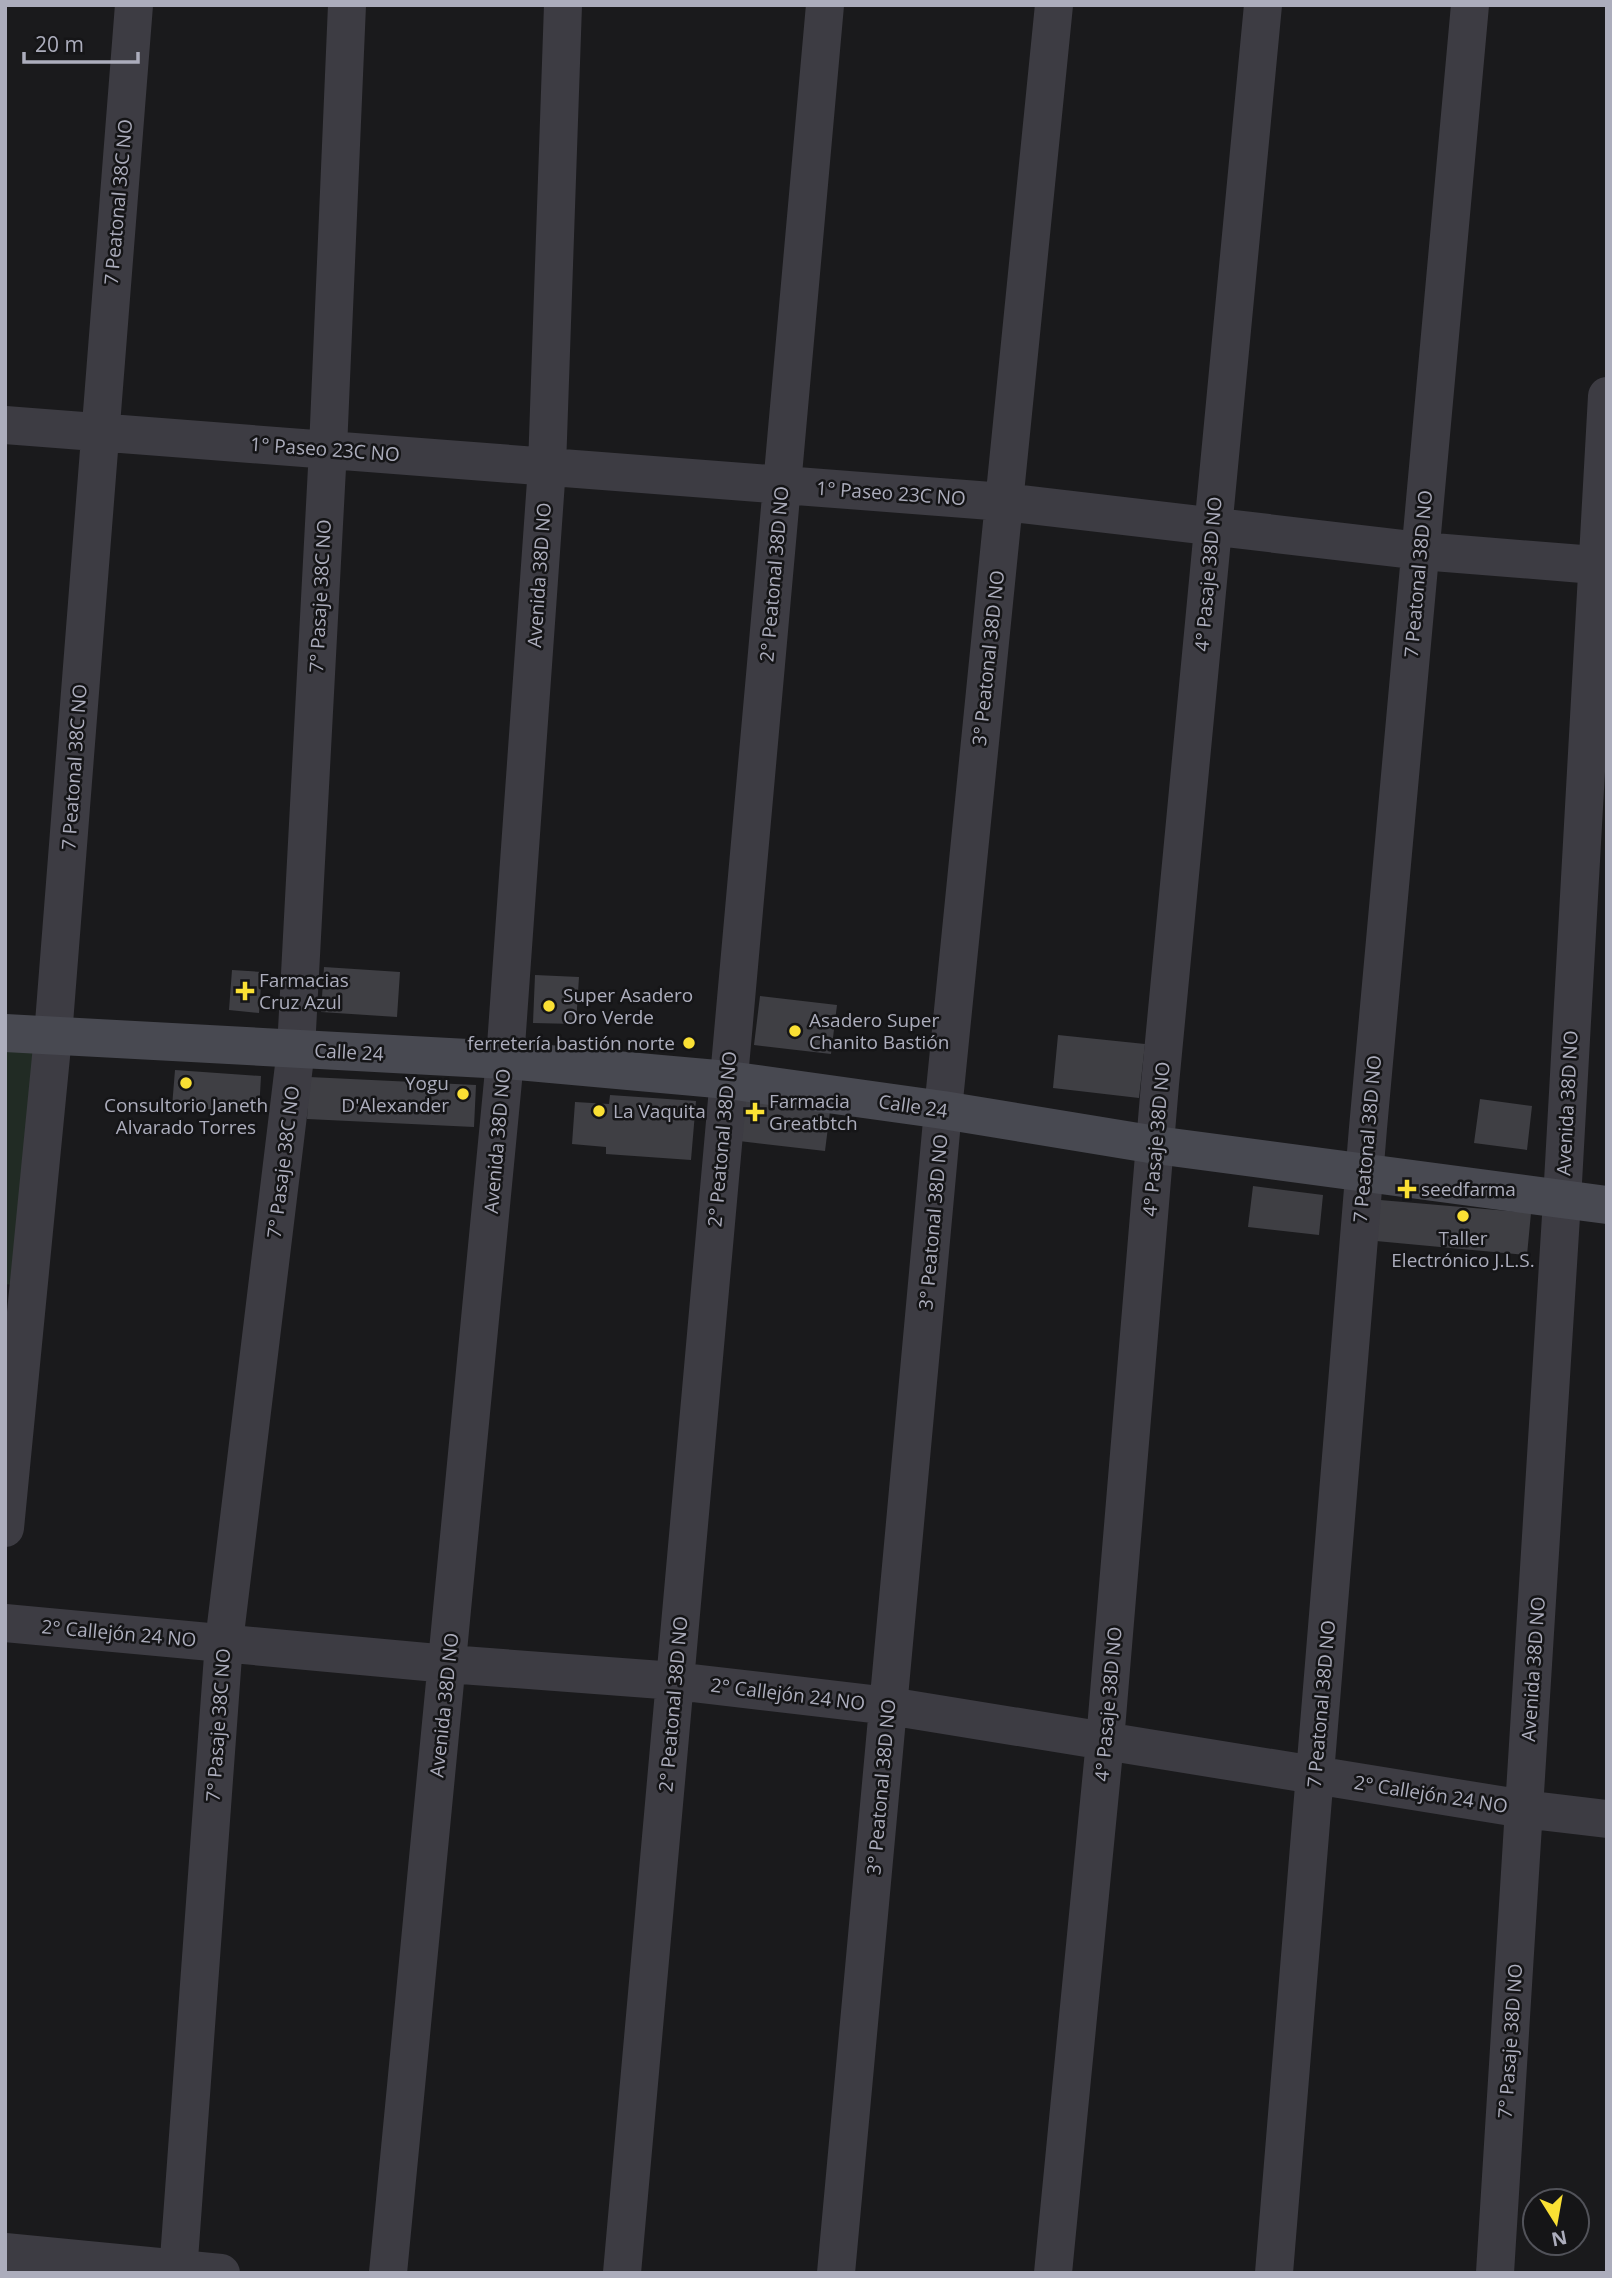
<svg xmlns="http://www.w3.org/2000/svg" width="1612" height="2278" font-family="'Open Sans',sans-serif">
<rect width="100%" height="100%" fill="#1a1a1c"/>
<path fill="#212b24" d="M 5,1045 L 38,1046 L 20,1286 L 5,1284 Z"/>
<path fill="#3f3f44" d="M 324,967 L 400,972 L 397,1017 L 321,1012 Z
M 232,970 L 262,972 L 259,1013 L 229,1010 Z
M 535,975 L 579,977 L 576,1024 L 533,1023 Z
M 760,996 L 837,1005 L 831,1054 L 754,1045 Z
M 1058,1035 L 1145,1044 L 1139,1098 L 1053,1088 Z
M 175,1070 L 261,1076 L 259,1112 L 172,1107 Z
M 309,1077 L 476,1085 L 474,1127 L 307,1119 Z
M 610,1095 L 696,1101 L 691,1160 L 606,1154 L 606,1147 L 572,1144 L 575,1102 L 609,1104 Z
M 1480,1099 L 1532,1106 L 1527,1150 L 1474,1143 Z
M 744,1100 L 830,1111 L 825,1151 L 739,1141 Z
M 1253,1186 L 1323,1195 L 1319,1235 L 1248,1227 Z
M 1380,1200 L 1531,1213 L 1527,1255 L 1376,1241 Z"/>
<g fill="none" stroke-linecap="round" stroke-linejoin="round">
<path stroke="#3d3c43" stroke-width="38" d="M 5,425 L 1004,502 L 1421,551 L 1607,566
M 5,1528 L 53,1036 L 134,5
M 5,1623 L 448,1664 L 675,1681 L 889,1706 L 1524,1809 L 1607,1819
M 5,2252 L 221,2273
M 178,2273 L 224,1642 L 296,1049 L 328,449 L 347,5
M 388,2273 L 505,1060 L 547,467 L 563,5
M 622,2273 L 825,5
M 836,2273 L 943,1110 L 1054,5
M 1053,2273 L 1105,1741 L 1160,1084 L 1263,5
M 1274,2273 L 1368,1128 L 1470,5
M 1495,2273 L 1562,1200 L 1607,396"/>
<path stroke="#484951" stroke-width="38" d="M 5,1033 L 505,1060 L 728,1080 L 943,1110 L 1156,1145 L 1607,1205"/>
</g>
<g fill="#fae034" stroke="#151517" stroke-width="2.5">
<path d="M241.5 980.5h7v7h7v7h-7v7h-7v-7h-7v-7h7z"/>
<circle cx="549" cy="1006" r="7"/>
<circle cx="795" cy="1031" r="7"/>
<circle cx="689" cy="1043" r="7"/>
<circle cx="186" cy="1083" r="7"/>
<circle cx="463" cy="1094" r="7"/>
<circle cx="599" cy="1111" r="7"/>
<path d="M751.5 1101.5h7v7h7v7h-7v7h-7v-7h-7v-7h7z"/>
<path d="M1403.5 1178.5h7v7h7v7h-7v7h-7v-7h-7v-7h7z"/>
<circle cx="1463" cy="1216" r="7"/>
</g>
<g text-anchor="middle" stroke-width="5" stroke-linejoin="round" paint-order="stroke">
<g font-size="19" fill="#acadbc" stroke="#151517">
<text transform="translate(118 202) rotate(-85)" y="7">7 Peatonal 38C NO</text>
<text transform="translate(325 449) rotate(4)" y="7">1° Paseo 23C NO</text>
<text transform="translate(891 493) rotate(4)" y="7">1° Paseo 23C NO</text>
<text transform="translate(774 574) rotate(-85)" y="7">2° Peatonal 38D NO</text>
<text transform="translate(1208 574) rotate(-85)" y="7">4° Pasaje 38D NO</text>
<text transform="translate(1418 574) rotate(-85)" y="7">7 Peatonal 38D NO</text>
<text transform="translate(539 575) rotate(-86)" y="7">Avenida 38D NO</text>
<text transform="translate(320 596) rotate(-87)" y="7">7° Pasaje 38C NO</text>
<text transform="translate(988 658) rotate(-84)" y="7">3° Peatonal 38D NO</text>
<text transform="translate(74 767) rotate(-86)" y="7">7 Peatonal 38C NO</text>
<text transform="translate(349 1052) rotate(3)" y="7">Calle 24</text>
<text transform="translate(1567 1103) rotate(-87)" y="7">Avenida 38D NO</text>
<text transform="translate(913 1106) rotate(8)" y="7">Calle 24</text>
<text transform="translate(722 1139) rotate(-85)" y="7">2° Peatonal 38D NO</text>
<text transform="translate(1156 1139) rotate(-85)" y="7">4° Pasaje 38D NO</text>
<text transform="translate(1367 1139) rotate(-85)" y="7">7 Peatonal 38D NO</text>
<text transform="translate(497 1141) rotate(-85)" y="7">Avenida 38D NO</text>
<text transform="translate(283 1162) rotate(-83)" y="7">7° Pasaje 38C NO</text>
<text transform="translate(933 1222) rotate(-85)" y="7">3° Peatonal 38D NO</text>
<text transform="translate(119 1633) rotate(5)" y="7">2° Callejón 24 NO</text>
<text transform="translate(1533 1669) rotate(-86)" y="7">Avenida 38D NO</text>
<text transform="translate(788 1694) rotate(7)" y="7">2° Callejón 24 NO</text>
<text transform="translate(673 1704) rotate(-85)" y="7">2° Peatonal 38D NO</text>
<text transform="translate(1108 1704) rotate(-85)" y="7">4° Pasaje 38D NO</text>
<text transform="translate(1321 1704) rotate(-85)" y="7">7 Peatonal 38D NO</text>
<text transform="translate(444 1705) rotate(-84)" y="7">Avenida 38D NO</text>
<text transform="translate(218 1725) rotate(-86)" y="7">7° Pasaje 38C NO</text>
<text transform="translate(881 1787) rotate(-85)" y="7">3° Peatonal 38D NO</text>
<text transform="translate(1431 1794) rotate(9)" y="7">2° Callejón 24 NO</text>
<text transform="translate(1510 2041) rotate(-86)" y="7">7° Pasaje 38D NO</text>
</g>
<g font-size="19" fill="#acadbc" stroke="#151517" text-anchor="start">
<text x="259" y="987">Farmacias<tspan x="259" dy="22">Cruz Azul</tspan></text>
<text x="563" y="1002">Super Asadero<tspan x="563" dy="22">Oro Verde</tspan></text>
<text x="809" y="1027">Asadero Super<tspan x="809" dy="22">Chanito Bastión</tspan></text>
<text x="675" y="1050" text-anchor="end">ferretería bastión norte</text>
<text x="449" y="1090" text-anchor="end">Yogu<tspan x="449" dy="22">D'Alexander</tspan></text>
<text x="769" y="1108">Farmacia<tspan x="769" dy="22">Greatbtch</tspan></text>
<text x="186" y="1112" text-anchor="middle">Consultorio Janeth<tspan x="186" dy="22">Alvarado Torres</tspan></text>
<text x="613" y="1118">La Vaquita</text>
<text x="1421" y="1196">seedfarma</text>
<text x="1463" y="1245" text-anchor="middle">Taller<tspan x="1463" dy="22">Electrónico J.L.S.</tspan></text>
</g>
</g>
<rect width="1612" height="2278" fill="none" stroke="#acadbc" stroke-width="14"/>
<g transform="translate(1556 2222) rotate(169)"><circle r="33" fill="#151517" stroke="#515259" stroke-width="2"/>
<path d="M0-5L12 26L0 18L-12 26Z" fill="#fae034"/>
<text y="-10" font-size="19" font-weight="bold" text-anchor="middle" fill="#acadbc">N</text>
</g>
<path d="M24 52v10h114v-10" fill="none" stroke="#acadbc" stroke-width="3.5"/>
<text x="35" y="52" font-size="21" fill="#acadbc" stroke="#151517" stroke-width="5" paint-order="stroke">20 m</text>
</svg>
